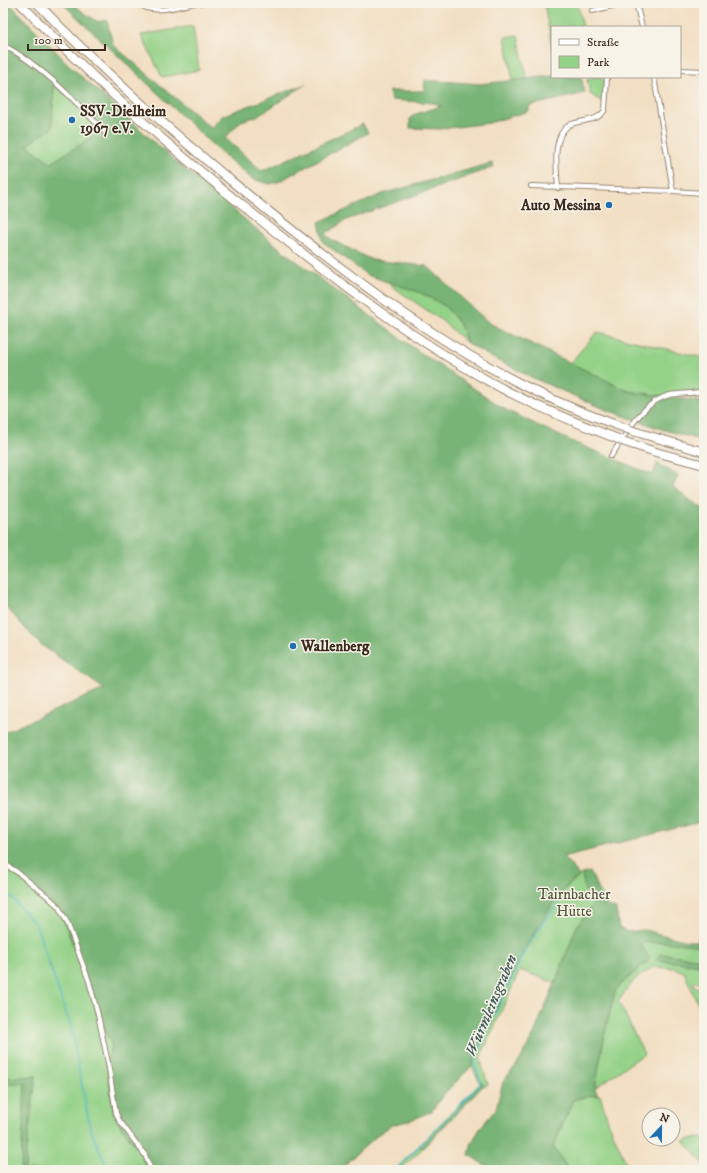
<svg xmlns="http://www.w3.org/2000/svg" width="707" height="1173" font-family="'IM FELL DW Pica',serif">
<rect width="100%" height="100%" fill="#f7f3e8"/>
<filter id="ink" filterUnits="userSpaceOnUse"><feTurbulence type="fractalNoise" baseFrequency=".025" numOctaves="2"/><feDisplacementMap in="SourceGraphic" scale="8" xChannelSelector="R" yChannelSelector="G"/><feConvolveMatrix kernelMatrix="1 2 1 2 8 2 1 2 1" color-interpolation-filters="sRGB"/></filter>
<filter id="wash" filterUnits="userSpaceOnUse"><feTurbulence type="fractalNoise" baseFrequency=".012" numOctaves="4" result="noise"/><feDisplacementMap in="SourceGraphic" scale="16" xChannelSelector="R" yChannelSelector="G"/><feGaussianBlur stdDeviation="0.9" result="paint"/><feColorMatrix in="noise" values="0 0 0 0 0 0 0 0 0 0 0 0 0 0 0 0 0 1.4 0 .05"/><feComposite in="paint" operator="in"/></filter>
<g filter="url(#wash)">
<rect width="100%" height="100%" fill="#f2dfc3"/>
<path fill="#94d288" stroke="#687e53" d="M 544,3 L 577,3 L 583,27 L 552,27 L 552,48 Z
M 193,26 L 199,70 L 162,77 L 141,35 Z
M 518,35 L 527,79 L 513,81 L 505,37 Z
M 591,77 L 601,77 L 605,82 L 604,103 L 590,94 L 587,79 L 591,79 Z
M 54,83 L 103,130 L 51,163 L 27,145 L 52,128 Z
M 383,280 C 411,288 446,297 460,325 C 463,330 465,337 467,343 L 441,320 Z
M 597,332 L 704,358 L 704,391 L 663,396 L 628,391 L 570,363 Z
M 3,866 C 24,881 45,895 62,915 L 92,998 L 111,1044 L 107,1065 L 118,1122 L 140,1152 L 148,1170 L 23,1170 L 25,1169 L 26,1152 L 36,1076 L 3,1078 Z
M 582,874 L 585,890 L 593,900 L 593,904 L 577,926 L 555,983 L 520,970 L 480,1058 L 488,1085 L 483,1086 L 482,1082 L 480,1083 L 472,1066 L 475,1055 C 497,1008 516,960 545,916 C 554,902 564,887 579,877 L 579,875 Z
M 640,942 L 665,942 L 704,946 L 704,959 L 661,954 L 657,960 L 704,965 L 704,982 L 693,982 L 695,987 L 704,988 L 704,1018 L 684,972 L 674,968 L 653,967 L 634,980 L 618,1002 L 625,1014 L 644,1054 L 595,1088 L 605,1032 L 616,989 L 649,959 Z
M 25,1083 L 21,1170 L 3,1170 L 3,1085 Z
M 594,1095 L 600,1095 L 608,1121 L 629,1170 L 560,1170 L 566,1167 L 553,1147 L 573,1100 Z
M 698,1137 L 704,1137 L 704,1164 L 684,1141 Z
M 419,1146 L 423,1148 L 400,1170 L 396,1170 Z"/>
<path fill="#77b474" stroke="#596f49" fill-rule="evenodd" d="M 3,3 L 9,3 L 70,66 L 175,161 L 283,251 L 415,349 L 506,410 L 571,441 L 653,475 L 657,463 L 678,476 L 673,487 L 697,505 L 704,509 L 704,821 L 563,857 L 576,871 L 579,877 C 564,886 554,901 545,916 C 516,960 497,1008 475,1055 L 472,1066 L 443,1095 L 432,1111 L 411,1120 L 392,1125 L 380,1133 L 339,1170 L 148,1170 L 140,1152 L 118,1122 L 113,1111 L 107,1065 L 111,1044 L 92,998 L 62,915 C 45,895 24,881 3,866 L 3,733 L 104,689 L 40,644 L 3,604 ZM 54,84 L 103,130 L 51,163 L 27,145 L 52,128 Z
M 62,3 L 70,3 L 98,22 L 107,20 L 113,45 L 211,128 L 222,116 L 306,84 L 258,116 L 241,121 L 225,138 L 262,171 L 363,124 L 368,133 L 278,182 L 270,184 L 252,179 L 218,150 Z
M 552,76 L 581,77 L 585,93 L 529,106 L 529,111 L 489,123 L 440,129 L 410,128 L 410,118 L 416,114 L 441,106 L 434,103 L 391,100 L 389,91 L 424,91 L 425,80 L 480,84 Z
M 492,163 L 494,167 L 346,220 L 325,234 L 332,240 L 372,260 L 427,266 L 489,323 L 628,391 L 704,402 L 704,441 L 664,430 L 607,410 L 535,379 L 491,357 L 467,343 L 460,324 L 445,306 L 421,293 L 367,275 L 323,242 L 319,222 L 382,194 Z
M 590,872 L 607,906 L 616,909 L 619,928 L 628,932 L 644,930 L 687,941 L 704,941 L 704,946 L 665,942 L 640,943 L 650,959 L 616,989 L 605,1032 L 595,1088 L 598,1096 L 594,1095 L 573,1100 L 553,1147 L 567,1167 L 560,1170 L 492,1170 L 469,1155 L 472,1142 L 481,1127 L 496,1109 L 503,1082 L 520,1060 L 533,1036 L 555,983 L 577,926 L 593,904 L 593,900 L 585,890 L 582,874 Z
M 661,954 L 704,959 L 704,965 L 656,960 Z
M 36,1076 L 26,1152 L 25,1169 L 21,1170 L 25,1083 L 3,1085 L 3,1078 Z
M 482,1082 L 483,1086 L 423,1148 L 419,1146 Z"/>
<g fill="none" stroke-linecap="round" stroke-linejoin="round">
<path stroke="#47b4c4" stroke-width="1.5" d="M 3,888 L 36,925 L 71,1027 L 90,1128 L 108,1170
M 395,1170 L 481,1083 L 474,1062 L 487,1031 L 522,956 L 545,920 L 564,896"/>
</g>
</g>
<g filter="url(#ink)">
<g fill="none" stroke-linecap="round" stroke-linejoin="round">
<defs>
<path id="minor" d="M 138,3 C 152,16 179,6 195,3
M 196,3 L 247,3
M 636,3 L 642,27
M 592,11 L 624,3
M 3,45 C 43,66 74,100 105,132
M 680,70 L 704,71
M 654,77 L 673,191 L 704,193
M 531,186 L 673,191
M 558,188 C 557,169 551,137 569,125 C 573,123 579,122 584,121 C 593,119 600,118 605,110 L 607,77
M 611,456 C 626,435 642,401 670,395 C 681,393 692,394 704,391
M 3,863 L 17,872 L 47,896 L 58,906 L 67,922 L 89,981 L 98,1015 L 108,1063 L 116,1113 L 119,1120 L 145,1155 L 151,1170"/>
<path id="motorway" d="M 20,3 C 92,79 171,149 253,214 C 333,278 414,342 505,390 C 541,409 579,424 618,439
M 37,3 C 104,73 177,137 252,198 C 340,269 431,340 533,390 C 563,405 594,417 625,428
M 633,431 L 704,452
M 625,442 L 659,453 L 704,465"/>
</defs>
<use href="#minor" stroke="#968470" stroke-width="6"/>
<use href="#motorway" stroke="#968470" stroke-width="10"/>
<use href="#minor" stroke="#fff" stroke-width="4"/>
<use href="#motorway" stroke="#fff" stroke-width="8"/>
<defs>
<path id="motorway-bridge" d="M 625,428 L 633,431
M 618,439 L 625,442"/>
</defs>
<use href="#motorway-bridge" stroke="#968470" stroke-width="10" stroke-linecap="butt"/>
<use href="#motorway-bridge" stroke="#fff" stroke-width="8"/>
</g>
</g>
<g fill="#1f6fb2" stroke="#f7f3e8" stroke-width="1.5">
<circle cx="72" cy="120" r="4"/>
<circle cx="609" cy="205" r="4"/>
<circle cx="293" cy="646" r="4"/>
</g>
<g text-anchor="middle" stroke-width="3" stroke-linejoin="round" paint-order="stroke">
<g font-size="15" font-weight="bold" fill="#3b2a1e" stroke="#f7f3e8" text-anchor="start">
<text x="80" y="116">SSV-Dielheim<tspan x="80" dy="17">1967 e.V.</tspan></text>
<text x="601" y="210" text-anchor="end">Auto Messina</text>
<text x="301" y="651">Wallenberg</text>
</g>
<g font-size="15" fill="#515438" stroke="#f7f3e8">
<text x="574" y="899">Tairnbacher<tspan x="574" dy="17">Hütte</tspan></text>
</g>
<g font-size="16" font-style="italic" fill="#3f5a58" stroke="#f7f3e8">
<text transform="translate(490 1005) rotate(-67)" y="6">Würmleinsgraben</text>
</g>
</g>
<rect width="707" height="1173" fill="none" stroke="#f7f3e8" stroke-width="16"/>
<rect x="551" y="26" width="130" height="52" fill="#f7f3e8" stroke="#aca397"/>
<rect x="559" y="39" width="20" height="6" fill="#ffffff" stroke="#aca397"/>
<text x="587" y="46" font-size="12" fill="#3b2a1e">Straße</text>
<rect x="559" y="56" width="20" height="12" fill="#94d288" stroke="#aca397"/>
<text x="587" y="66" font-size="12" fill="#3b2a1e">Park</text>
<g transform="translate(661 1127) rotate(22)"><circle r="19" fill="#f7f3e8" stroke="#aca397"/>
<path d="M0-3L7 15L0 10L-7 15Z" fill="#1f6fb2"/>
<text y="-6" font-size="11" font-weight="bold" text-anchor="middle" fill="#3b2a1e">N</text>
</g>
<path d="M28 44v6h77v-6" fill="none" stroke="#3b2a1e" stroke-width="2"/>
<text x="34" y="44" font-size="12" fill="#3b2a1e" stroke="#f7f3e8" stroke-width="3" paint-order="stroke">100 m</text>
</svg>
